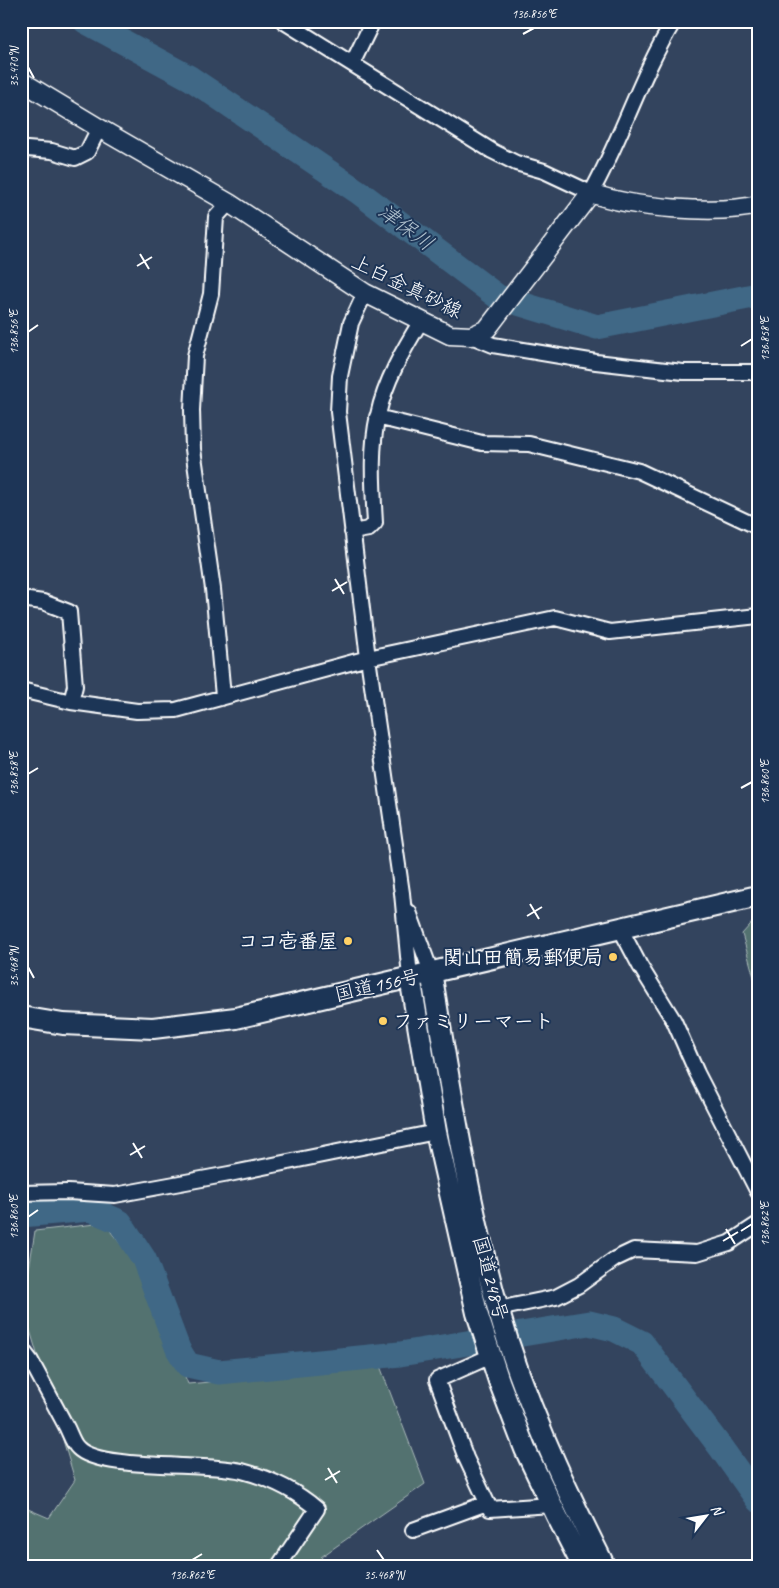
<svg xmlns="http://www.w3.org/2000/svg" width="779" height="1588" font-family="Caveat,'Klee One',sans-serif">
<rect width="100%" height="100%" fill="#33445e"/>
<filter id="ink" filterUnits="userSpaceOnUse"><feTurbulence type="fractalNoise" baseFrequency=".02" numOctaves="2"/><feDisplacementMap in="SourceGraphic" scale="10" xChannelSelector="R" yChannelSelector="G"/><feConvolveMatrix kernelMatrix="1 2 1 2 8 2 1 2 1" color-interpolation-filters="sRGB"/></filter>
<g filter="url(#ink)">
<path fill="#537270" stroke="#a9b8b8" d="M 758,916 L 758,992 L 742,934 Z
M 104,1223 L 142,1272 L 188,1384 L 380,1366 L 425,1484 L 321,1557 L 330,1567 L 21,1567 L 21,1506 L 49,1518 L 75,1480 L 23,1307 L 35,1231 Z"/>
<g fill="none" stroke-linecap="round" stroke-linejoin="round">
<path stroke="#3f6886" stroke-width="25" d="M 85,21 L 190,78 L 360,193 L 498,297 L 597,327 L 758,295
M 21,1215 L 90,1209 L 120,1222 L 144,1259 L 178,1349 L 188,1365 L 219,1372 L 400,1354 L 589,1323 L 614,1329 L 642,1343 L 721,1448 L 758,1500"/>
<defs>
<path id="minor" d="M 283,21 L 492,151 L 516,163 L 544,171 L 591,193 C 622,138 640,76 674,21
M 352,64 L 373,21
M 27,149 L 52,151 L 75,158 L 87,152 L 99,128
M 365,293 L 351,323 L 340,376 L 338,412 L 368,658 L 402,893 L 410,977
M 471,336 L 493,345 L 596,362 L 683,372 L 758,372
M 377,417 L 482,443 L 529,444 L 639,471 L 758,527
M 352,532 L 369,529 L 375,523 C 373,487 370,450 378,415 C 385,382 403,350 421,321
M 21,599 L 43,602 L 69,612 L 75,686 L 71,702
M 21,690 L 71,702 L 137,711 L 176,710 L 368,658 L 555,618 L 610,632 L 758,616
M 223,696 L 213,589 L 193,449 L 192,410 L 195,356 L 211,294 L 216,217 L 229,203
M 409,912 L 431,972
M 620,928 L 640,966 L 674,1021 L 697,1073 L 758,1192
M 21,1193 L 68,1192 L 115,1195 L 229,1174 L 436,1132
M 498,1309 L 556,1297 L 579,1285 L 615,1259 L 634,1250 L 697,1253 L 729,1243 L 758,1224
M 21,1348 L 31,1361 C 43,1383 55,1406 67,1428 C 70,1434 73,1444 78,1448 C 100,1471 206,1462 242,1471 C 269,1478 296,1491 317,1509 L 278,1567
M 491,1356 L 437,1380 L 466,1458 L 490,1509 L 552,1505
M 413,1530 L 487,1503"/>
<path id="major" d="M 21,81 L 99,128 L 229,203 L 365,293 L 450,335 L 471,336 L 487,329 L 591,193 C 632,208 716,215 758,205"/>
<path id="highway" d="M 431,972 C 450,1085 467,1199 498,1309 C 524,1399 563,1484 605,1567
M 410,977 L 436,1132 L 477,1313 L 499,1381 L 525,1449 L 557,1516 L 583,1567
M 21,1017 L 63,1024 L 153,1028 L 236,1018 L 758,896"/>
</defs>
<use href="#minor" stroke="#fff" stroke-width="18"/>
<use href="#major" stroke="#fff" stroke-width="21"/>
<use href="#highway" stroke="#fff" stroke-width="24"/>
<use href="#minor" stroke="#1d3557" stroke-width="14"/>
<use href="#major" stroke="#1d3557" stroke-width="18"/>
<use href="#highway" stroke="#1d3557" stroke-width="20"/>
</g>
</g>
<path fill="none" stroke="#fff" stroke-width="2" d="M 523,34 L 534,28M 28,67 L 34,78M 140,254 L 149,269M 137,266 L 152,257M 28,332 L 38,325M 741,346 L 752,339M 335,579 L 344,594M 332,591 L 347,582M 28,774 L 38,768M 741,788 L 752,782M 530,904 L 539,919M 527,916 L 542,907M 28,967 L 34,978M 133,1143 L 142,1158M 130,1155 L 145,1146M 28,1217 L 38,1210M 726,1229 L 735,1244M 741,1231 L 752,1224M 723,1241 L 738,1232M 328,1468 L 337,1483M 325,1480 L 340,1471M 377,1550 L 384,1560M 192,1560 L 202,1554"/>
<g fill="#ffd166" stroke="#1d3557" stroke-width="2">
<circle cx="348" cy="941" r="5"/>
<circle cx="613" cy="957" r="5"/>
<circle cx="383" cy="1021" r="5"/>
</g>
<g text-anchor="middle" stroke-width="4" stroke-linejoin="round" paint-order="stroke">
<g font-size="20" fill="#fff" stroke="#1d3557">
<text transform="translate(407 286) rotate(26)" y="7">上白金真砂線</text>
<text transform="translate(377 985) rotate(-13)" y="7">国道156号</text>
<text transform="translate(491 1278) rotate(75)" y="7">国道248号</text>
</g>
<g font-size="20" font-weight="bold" fill="#fff" stroke="#1d3557" text-anchor="end">
<text x="338" y="948">ココ壱番屋</text>
<text x="603" y="964">関山田簡易郵便局</text>
<text x="393" y="1028" text-anchor="start">ファミリーマート</text>
</g>
<g font-size="21" font-style="italic" fill="#b2c3cf" stroke="#1d3557">
<text transform="translate(406 227) rotate(37)" y="7">津保川</text>
</g>
</g>
<rect width="779" height="1588" fill="none" stroke="#1d3557" stroke-width="55"/>
<g transform="translate(706 1516) rotate(59)" stroke="#1d3557" stroke-width="4" paint-order="stroke">
<path d="M0-4L9 19L0 12L-9 19Z" fill="#ffffff"/>
<text y="-8" font-size="14" font-weight="bold" text-anchor="middle" fill="#ffffff">N</text>
</g>
<rect x="28" y="28" width="724" height="1532" fill="none" stroke="#fff" stroke-width="2"/>
<g font-size="12" text-anchor="middle" fill="#fff">
<text x="534" y="18">136.856°E</text>
<text transform="translate(14 67) rotate(-90)" y="4">35.470°N</text>
<text transform="translate(14 332) rotate(-90)" y="4">136.856°E</text>
<text transform="translate(765 339) rotate(-90)" y="4">136.858°E</text>
<text transform="translate(14 774) rotate(-90)" y="4">136.858°E</text>
<text transform="translate(765 782) rotate(-90)" y="4">136.860°E</text>
<text transform="translate(14 967) rotate(-90)" y="4">35.468°N</text>
<text transform="translate(14 1217) rotate(-90)" y="4">136.860°E</text>
<text transform="translate(765 1224) rotate(-90)" y="4">136.862°E</text>
<text x="192" y="1579">136.862°E</text>
<text x="384" y="1579">35.468°N</text>
</g>
</svg>
